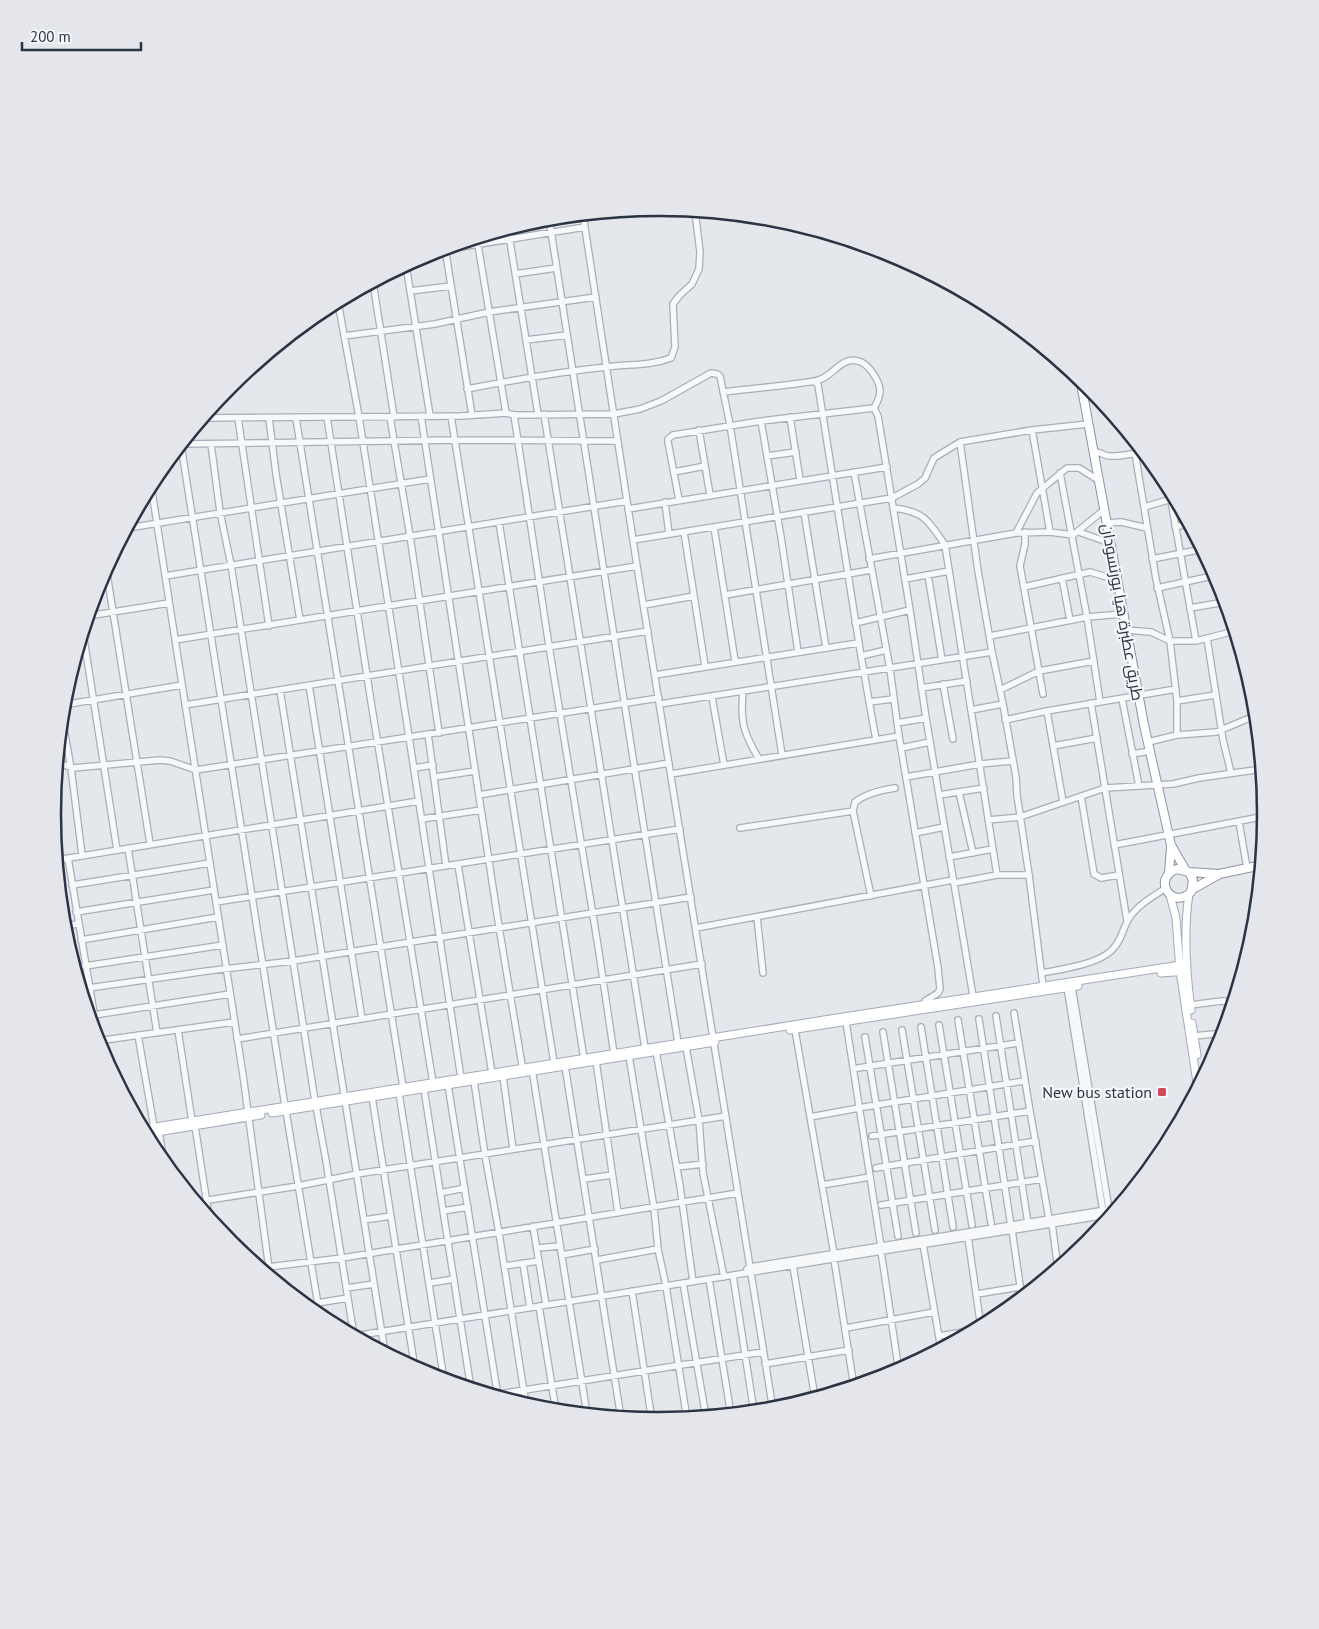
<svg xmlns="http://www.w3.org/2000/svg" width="1319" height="1629" font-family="'PT Sans',Cairo,sans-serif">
<rect width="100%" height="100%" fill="#e4e7ec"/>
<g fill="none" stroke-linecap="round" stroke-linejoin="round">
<defs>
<path id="minor" d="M 583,215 L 637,566 L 773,1410
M 549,218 C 590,494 635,768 678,1043
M 508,229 L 538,414
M 477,239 L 506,413
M 445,248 L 472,415
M 436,251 L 585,227
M 406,265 L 430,416
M 515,274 L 556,268
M 373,282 L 394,417
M 410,291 L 451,286
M 338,302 L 359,417 L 409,737 L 659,698
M 344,336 L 435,324 L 489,312 L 596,297
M 526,340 L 567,335
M 815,381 L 818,385 L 861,656 L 876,740
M 467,389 C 513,380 559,372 606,367 C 628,364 650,366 671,358 L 675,347 L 673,304 L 679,296 L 692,284 L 699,269 L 700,252 L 695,211
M 723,392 C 754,388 785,386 815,381 C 832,379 840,356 858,361 C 868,363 879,380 880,390 C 880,397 877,403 874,408
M 874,408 L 878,416 L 910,610 L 926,718 L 973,996
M 544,414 L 645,1048
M 514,415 L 549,646 L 598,946 L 614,1054
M 421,416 L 499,927 L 523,1071
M 451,416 L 554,1063
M 327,417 L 372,708 L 433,1083
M 390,417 L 410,536 L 439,733
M 790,417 L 800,480
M 204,418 L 461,416 L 506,413 L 514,415 L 614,414 L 640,409 L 661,401 L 711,373 L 717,374 L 720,376 L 730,425 L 782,755
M 238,418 L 269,626
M 269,418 L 276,474 L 300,620
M 296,418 L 403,1087
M 761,421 L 781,537 L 798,652
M 699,430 L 710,495
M 1032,430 L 1050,532
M 960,442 L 978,571 L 992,652 L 1003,704 L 1016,777 L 1017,795 L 1029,875 L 1043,986
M 182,444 L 455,440 L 618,441
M 211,444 L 220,512 L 231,565 L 315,1101
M 181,445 L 285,1106
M 1094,452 C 1100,451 1103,456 1110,456 C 1120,457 1133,453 1144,452
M 1135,453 L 1156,579 L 1170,641 L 1177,701 L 1177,735
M 767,456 L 796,452
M 674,472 L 705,466
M 854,472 L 890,669 L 899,736 L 938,968 L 940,989 L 938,993 L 925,1001 L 926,1007
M 1060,473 L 1087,617 L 1100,702
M 1168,484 L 1196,641
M 151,485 L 243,1075 L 270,1276
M 679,500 L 668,442 L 668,439 L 673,435 L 761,421 L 874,408
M 665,502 L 669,534
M 1144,507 L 1175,498
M 893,508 C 924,511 929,521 945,545 L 997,875
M 628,509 L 887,467
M 804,512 L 826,648
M 499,522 L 584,1059
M 1106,523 L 1121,522 L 1147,528
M 714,527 L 735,661
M 1175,527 L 1189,524
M 128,528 L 430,479
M 684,532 L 705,666
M 1025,532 L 1025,544 L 1020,566 L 1043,694
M 1079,532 L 1110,543
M 1016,533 L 1037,493 L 1067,468 L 1079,468 L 1098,480
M 633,540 L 892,498 L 918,484 L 925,478 L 934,458 L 960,442 L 1032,430 L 1088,424
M 869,559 L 1016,533 L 1050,532 L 1073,535 L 1104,510
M 1152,559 L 1203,549
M 106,568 L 150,844
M 928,575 L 942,660
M 165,576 L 627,501
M 1062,578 L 1070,620
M 905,579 L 949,571
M 1024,587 L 1090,572 L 1107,577 L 1116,576
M 1157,588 L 1217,575
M 1222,589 L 1232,632
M 725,595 L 871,570
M 644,605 L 694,596
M 1190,608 L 1225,602
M 88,616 L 169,603
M 855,623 L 910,610
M 1126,630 L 1151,632 L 1170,641 L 1196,641 L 1235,631
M 83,633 L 117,850
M 990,636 L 1087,617 L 1123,614
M 1207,638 L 1223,740 L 1231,773
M 175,640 L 637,566
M 861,656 L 886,650
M 655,675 L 858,643
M 943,684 L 953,739
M 309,685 L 362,1019
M 921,688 L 967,681
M 280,690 L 385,1353
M 1000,690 L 1039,671 L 1094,661
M 743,692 C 740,722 744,734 759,759
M 712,697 L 724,765
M 1122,699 L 1139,786
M 1177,701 L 1215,695
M 869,702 L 893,699
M 1091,703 L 1127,921
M 660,704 L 992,652
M 63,705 L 182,685
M 185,705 L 648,631
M 971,710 L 1003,704
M 1047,711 L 1063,802
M 62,718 L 71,768 L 82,855
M 1005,720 L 1047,711 L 1176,689
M 897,723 L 926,718
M 428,734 L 446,866
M 1148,742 L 1177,735 L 1216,732 L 1257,715
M 1053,746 L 1097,738
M 901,748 L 930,742
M 1132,754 L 1150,751
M 58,763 L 73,768 L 160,760 L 170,761 L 196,770 L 409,737 L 461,1078
M 414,768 L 433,765
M 671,774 L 899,736
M 435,777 L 475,771
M 906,777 L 980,764 L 1012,761
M 959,792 L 973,853
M 479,795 L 669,763
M 939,795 L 984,788
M 1081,796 L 1094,874 L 1101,878 L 1119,875
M 422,819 L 481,810
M 988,820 L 1020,817 L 1105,788 L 1173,784 L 1199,778 L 1262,769
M 1239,822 L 1247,868
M 740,828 L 853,811
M 915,833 L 944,827
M 1114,845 L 1266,816
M 128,848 L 157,1033
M 949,857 L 993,849
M 68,858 L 100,1049
M 57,860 L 419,801
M 458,865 L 492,1073
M 954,883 L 997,875 L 1029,875
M 72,885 L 210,863
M 871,896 L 853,811 L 855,802 C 867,793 881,790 895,788
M 216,902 L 680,829
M 76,912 L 214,890
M 757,917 L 763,973
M 63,926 L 78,924
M 696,928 L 953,880
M 81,940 L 218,917
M 85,966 L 223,945
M 1042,973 C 1062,969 1095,965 1111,951 C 1121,942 1122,931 1128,920 C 1136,906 1152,897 1166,888
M 1067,987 L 1103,1211
M 1072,987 L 1109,1209
M 89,988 L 207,971 L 293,961 L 691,897
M 1190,1005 L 1222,1001 L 1234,1002
M 1014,1013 L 1030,1111
M 94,1015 L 230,994
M 996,1016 L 1028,1223
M 979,1019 L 1011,1226
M 958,1020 L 991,1223
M 846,1022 L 881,1247
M 939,1025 L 972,1225
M 921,1027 L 953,1227
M 178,1030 L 192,1121
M 795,1030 L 834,1254
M 902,1030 L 935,1230
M 883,1032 L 916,1233
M 138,1035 L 154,1127
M 1194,1036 L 1224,1033
M 865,1037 L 898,1236
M 237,1039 L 702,964
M 97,1041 L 234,1022
M 686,1047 L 699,1120 L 703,1173 L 724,1277
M 656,1051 L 680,1186 L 693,1282
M 629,1056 L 654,1208 L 658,1249 L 666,1286 L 687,1419
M 596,1061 L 618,1213
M 565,1066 L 621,1418
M 858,1068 L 1018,1043
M 532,1069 L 587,1414
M 1200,1075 L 1206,1074
M 503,1076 L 513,1149
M 474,1081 L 485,1155 L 499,1233 L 526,1405
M 448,1085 L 498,1397
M 424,1089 L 471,1389
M 399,1093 L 444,1380
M 372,1097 L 415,1369
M 316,1106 L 326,1161 L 354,1336
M 864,1107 L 1024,1081
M 286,1111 L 320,1317
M 810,1117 L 859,1108
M 195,1126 L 209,1217
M 159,1132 L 164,1163
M 872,1136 L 1030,1111 L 1049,1219
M 677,1167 L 703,1164
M 876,1168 L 1036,1141
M 584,1179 L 612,1175
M 822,1185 L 870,1177
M 440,1193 L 465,1188
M 196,1202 L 298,1186 L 357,1174 L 726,1116
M 881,1205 L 1042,1179
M 443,1211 L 468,1207
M 364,1220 L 391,1216
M 1052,1224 L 1058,1269
M 533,1226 L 546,1305
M 1012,1230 L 1022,1299
M 968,1237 L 981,1328
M 923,1244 L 941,1349
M 537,1248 L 560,1246
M 881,1251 L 899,1372
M 562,1255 L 595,1249
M 834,1259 L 854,1387
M 597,1260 L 658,1249
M 523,1263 L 530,1308
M 504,1266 L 539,1261
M 793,1266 L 815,1398
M 260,1268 L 342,1258 L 738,1193
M 747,1269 L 750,1267 L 1118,1208
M 733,1276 L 754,1412
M 709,1279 L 731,1415
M 430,1283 L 454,1279
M 683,1283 L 706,1417
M 346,1288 L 374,1284
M 632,1291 L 652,1421
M 977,1294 L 1020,1287
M 317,1303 L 348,1298
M 539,1306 L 556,1411
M 846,1328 L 934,1312
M 354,1336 L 1113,1214
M 939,1336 L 976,1330
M 765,1364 L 849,1350
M 493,1395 L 763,1352"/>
<path id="major" d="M 1189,894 C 1183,933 1186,972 1191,1010
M 1170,895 L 1176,918 L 1180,971 L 1198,1089
M 1161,973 L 1187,971
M 1192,1023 L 1197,1055
M 790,1030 L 1078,986
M 272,1113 L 715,1042
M 143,1129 L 824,1020 L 1187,964
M 145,1134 L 261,1115"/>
<path id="highway" d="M 1080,378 L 1144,725 L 1171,845 L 1186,871
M 1189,872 L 1193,880 L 1191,892 C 1172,911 1151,878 1177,869 L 1189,872 L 1219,874 L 1262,865
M 1169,873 L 1171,847
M 1193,889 L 1218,875"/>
</defs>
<use href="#minor" stroke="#a9aeb7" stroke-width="8"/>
<use href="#major" stroke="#a3abb8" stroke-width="9"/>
<use href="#highway" stroke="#8b94a3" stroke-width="10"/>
<use href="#minor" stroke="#f7f8fa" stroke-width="5.5"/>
<use href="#major" stroke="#fff" stroke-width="7"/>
<use href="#highway" stroke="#fff" stroke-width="8"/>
</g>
<rect fill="#d1495b" stroke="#f4f6f9" stroke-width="2" x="1157" y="1087" width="10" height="10" rx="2.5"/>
<g text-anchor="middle" stroke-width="4.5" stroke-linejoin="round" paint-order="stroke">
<g font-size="16" fill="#2b3445" stroke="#f4f6f9">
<text transform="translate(1123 612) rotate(80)" y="6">طريق عطبرة هيا بورتسودان</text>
</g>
<g font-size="16" fill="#2b3445" stroke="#f4f6f9" text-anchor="end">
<text x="1152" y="1098">New bus station</text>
</g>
</g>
<path d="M0 0H1319V1629H0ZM61 814a598 598 0 1 1 1196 0a598 598 0 1 1-1196 0Z" fill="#e4e6eb" fill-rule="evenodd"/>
<path fill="none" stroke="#2b3445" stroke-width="2.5" d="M61 814a598 598 0 1 1 1196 0a598 598 0 1 1-1196 0Z"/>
<path d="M22 42v8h119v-8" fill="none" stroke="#2b3445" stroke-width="2.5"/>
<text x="30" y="42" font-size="15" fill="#2b3445" stroke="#f4f6f9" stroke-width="4" paint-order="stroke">200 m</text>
</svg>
